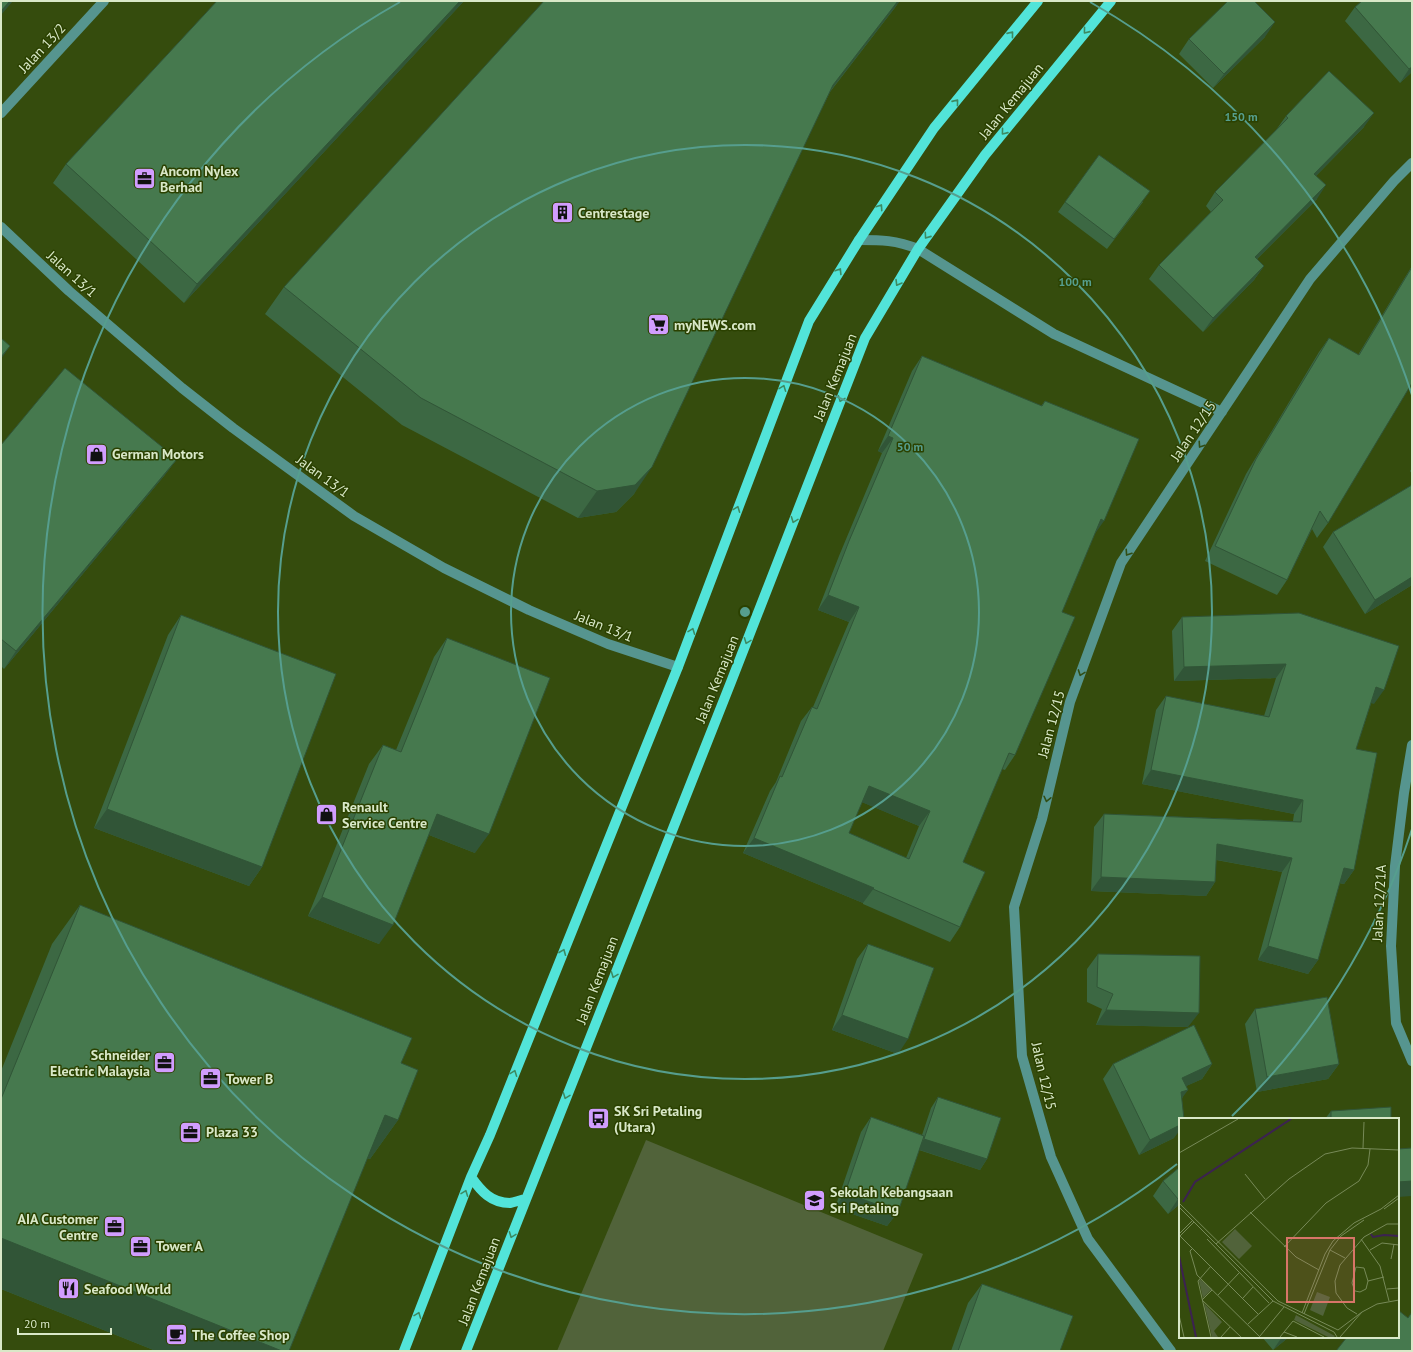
<svg xmlns="http://www.w3.org/2000/svg" width="1413" height="1352" font-family="'PT Sans',sans-serif">
<rect width="100%" height="100%" fill="#354c0d"/>
<path fill="#51633a" d="M 646,1140 L 923,1254 L 883,1351 L 557,1351 Z"/>
<g fill="none" stroke-linecap="round" stroke-linejoin="round">
<path stroke="#56958f" stroke-width="10" d="M 1,113 L 104,1
M 1,227 L 69,291 L 182,388 L 233,428 L 354,516 L 444,568 L 529,610 L 608,644 L 678,667
M 859,240 C 881,240 896,240 918,249 L 1054,334 L 1222,412
M 1412,745 L 1404,793 L 1395,866 L 1391,946 L 1396,1023 L 1412,1061
M 1171,1351 L 1088,1239 L 1051,1157 L 1022,1056 L 1014,907 L 1042,819 L 1070,702 L 1121,563 L 1310,279 L 1394,181 L 1412,163"/>
<path stroke="#52e4d9" stroke-width="10" d="M 471,1177 C 481,1191 491,1203 510,1203 C 515,1202 521,1200 526,1199
M 404,1351 L 471,1177 L 490,1135 L 678,667 L 809,321 L 859,240 L 934,128 L 1038,1
M 466,1351 L 731,682 L 865,338 L 918,249 L 985,155 L 1111,1"/>
</g>
<path fill="#3c6843" fill-rule="evenodd" d="M 217,1 L 464,1 L 184,303 L 53,183 L 66,164 Z
M 897,5 L 830,92 L 634,494 L 616,512 L 578,518 L 402,425 L 265,314 L 284,287 Z
M 1355,7 L 1412,72 L 1400,83 L 1345,21 Z
M 1265,37 L 1213,88 L 1179,54 L 1189,39 Z
M 1286,116 L 1364,127 L 1316,176 L 1317,199 L 1257,259 L 1264,266 L 1254,280 L 1203,332 L 1149,279 L 1159,265 L 1211,212 L 1206,206 L 1215,192 L 1277,130 L 1276,130 Z
M 1065,202 L 1143,202 L 1107,249 L 1058,212 Z
M 1412,266 L 1328,523 L 1317,538 L 1312,529 L 1287,580 L 1277,595 L 1205,561 L 1246,474 L 1319,352 L 1329,338 L 1358,355 L 1404,279 Z
M 922,356 L 1041,406 L 1045,401 L 1095,533 L 1062,612 L 1015,755 L 1005,770 L 1002,769 L 963,862 L 960,927 L 950,942 L 863,904 L 863,903 L 743,853 L 770,791 L 776,782 L 801,721 L 812,707 L 813,707 L 849,622 L 818,610 L 839,556 L 882,453 L 878,451 L 912,371 ZM 862,802 L 919,826 L 906,858 L 849,833 Z
M 1,445 L 177,459 L 164,476 L 4,669 L 1,666 Z
M 1412,468 L 1412,474 L 1410,471 Z
M 1412,485 L 1412,585 L 1365,614 L 1323,547 L 1333,532 Z
M 181,615 L 262,867 L 249,886 L 94,828 L 168,635 Z
M 1182,617 L 1374,704 L 1371,703 L 1356,749 L 1354,870 L 1344,884 L 1339,883 L 1318,960 L 1308,974 L 1258,960 L 1282,872 L 1216,860 L 1215,882 L 1206,896 L 1091,891 L 1094,827 L 1104,814 L 1293,821 L 1294,814 L 1142,784 L 1156,710 L 1166,696 L 1264,716 L 1276,678 L 1174,681 L 1172,631 Z
M 447,638 L 475,853 L 429,835 L 379,944 L 308,916 L 369,764 L 383,745 L 396,750 L 434,657 Z
M 80,905 L 401,1063 L 398,1120 L 370,1159 L 367,1158 L 289,1351 L 156,1351 L 1,1289 L 1,1071 L 52,944 Z
M 868,944 L 898,1054 L 832,1030 L 857,959 Z
M 1098,954 L 1188,1027 L 1096,1025 L 1102,1009 L 1087,1002 L 1087,969 Z
M 1255,1009 L 1339,1064 L 1328,1079 L 1257,1092 L 1245,1024 Z
M 1113,1064 L 1212,1064 L 1202,1079 L 1186,1086 L 1182,1099 L 1174,1138 L 1139,1155 L 1103,1079 Z
M 938,1097 L 987,1159 L 980,1170 L 919,1150 L 898,1212 L 887,1226 L 835,1208 L 861,1132 L 871,1117 L 922,1135 L 931,1108 Z
M 1331,1111 L 1391,1119 L 1325,1119 Z
M 1180,1167 L 1180,1204 L 1168,1214 L 1153,1196 L 1163,1181 Z
M 982,1284 L 1060,1351 L 951,1351 L 968,1303 Z
M 1262,1337 L 1289,1337 L 1273,1350 Z"/>
<path fill="#315537" d="M 10,1 L 13,1 L 1,15 L 1,11 Z
M 460,1 L 464,1 L 184,303 L 197,284 Z
M 898,1 L 900,1 L 814,112 L 833,85 Z
M 1275,22 L 1265,37 L 1213,88 L 1224,74 Z
M 1412,67 L 1412,72 L 1400,83 L 1409,69 Z
M 1374,113 L 1364,127 L 1305,187 L 1314,174 Z
M 1326,185 L 1317,199 L 1245,271 L 1255,257 Z
M 1264,266 L 1254,280 L 1203,332 L 1213,318 Z
M 10,346 L 1,359 L 1,357 Z
M 888,436 L 893,438 L 882,453 L 878,451 Z
M 177,459 L 164,476 L 4,669 L 16,651 Z
M 652,467 L 634,494 L 616,512 L 578,518 L 597,491 Z
M 1101,519 L 1104,521 L 1094,535 Z
M 1412,577 L 1412,585 L 1365,614 L 1375,600 Z
M 828,595 L 859,607 L 849,622 L 818,610 Z
M 1286,664 L 1276,678 L 1174,681 L 1184,667 Z
M 1376,687 L 1384,690 L 1374,704 L 1366,701 Z
M 1151,770 L 1303,800 L 1294,814 L 1142,784 Z
M 869,786 L 930,811 L 919,826 L 859,801 Z
M 107,809 L 262,867 L 249,886 L 94,828 Z
M 437,814 L 489,834 L 475,853 L 424,833 Z
M 754,838 L 874,888 L 863,903 L 743,853 Z
M 1217,844 L 1292,858 L 1282,872 L 1207,858 Z
M 1344,868 L 1354,870 L 1344,884 L 1334,882 Z
M 1101,877 L 1215,882 L 1206,896 L 1091,891 Z
M 322,897 L 393,925 L 379,944 L 308,916 Z
M 1268,946 L 1318,960 L 1308,974 L 1258,960 Z
M 1106,1010 L 1199,1013 L 1188,1027 L 1096,1025 Z
M 842,1015 L 908,1039 L 898,1054 L 832,1030 Z
M 1212,1064 L 1202,1079 L 1171,1093 L 1182,1078 Z
M 1339,1064 L 1328,1079 L 1257,1092 L 1267,1077 Z
M 1188,1090 L 1177,1105 L 1181,1092 Z
M 385,1115 L 398,1120 L 370,1159 L 357,1154 Z
M 1180,1125 L 1180,1130 L 1174,1138 L 1139,1155 L 1150,1140 Z
M 924,1139 L 987,1159 L 980,1170 L 917,1149 Z
M 1412,1181 L 1412,1196 L 1398,1197 L 1398,1182 Z
M 845,1193 L 898,1212 L 887,1226 L 835,1208 Z
M 1180,1198 L 1180,1204 L 1168,1214 L 1178,1199 Z
M 1,1238 L 282,1351 L 156,1351 L 1,1289 Z
M 1282,1337 L 1289,1337 L 1273,1350 Z"/>
<path fill="#46794e" stroke="#315537" fill-rule="evenodd" d="M 1,1 L 10,1 L 1,11 Z
M 217,1 L 460,1 L 197,284 L 66,164 Z
M 544,1 L 898,1 L 833,85 L 652,467 L 635,485 L 597,491 L 421,398 L 284,287 Z
M 1228,1 L 1254,1 L 1275,22 L 1224,74 L 1189,39 Z
M 1362,1 L 1412,1 L 1412,67 L 1409,69 L 1355,7 Z
M 1329,71 L 1374,113 L 1314,174 L 1326,185 L 1255,257 L 1264,266 L 1213,318 L 1159,265 L 1223,200 L 1215,192 L 1288,118 L 1286,116 Z
M 1099,155 L 1150,191 L 1114,239 L 1065,202 Z
M 1412,267 L 1412,383 L 1328,523 L 1320,511 L 1287,580 L 1215,546 L 1256,459 L 1329,338 L 1359,355 Z
M 1,338 L 10,346 L 1,357 Z
M 922,356 L 1042,406 L 1045,401 L 1139,439 L 1104,521 L 1101,519 L 1062,612 L 1075,617 L 1015,755 L 1009,753 L 963,862 L 985,872 L 960,927 L 873,889 L 874,888 L 754,838 L 780,776 L 782,777 L 812,707 L 817,709 L 859,607 L 828,595 L 849,541 L 893,438 L 888,436 ZM 869,786 L 930,811 L 909,859 L 849,833 Z
M 65,368 L 177,459 L 16,651 L 1,639 L 1,445 Z
M 1412,485 L 1412,577 L 1375,600 L 1333,532 Z
M 1299,613 L 1399,646 L 1384,690 L 1376,687 L 1356,749 L 1377,753 L 1354,870 L 1344,868 L 1318,960 L 1268,946 L 1292,858 L 1217,844 L 1215,882 L 1101,877 L 1104,814 L 1301,822 L 1303,800 L 1151,770 L 1166,696 L 1269,717 L 1286,664 L 1184,667 L 1182,617 Z
M 181,615 L 336,674 L 262,867 L 107,809 Z
M 447,638 L 550,678 L 489,834 L 437,814 L 393,925 L 322,897 L 383,745 L 401,752 Z
M 80,905 L 412,1038 L 401,1063 L 418,1070 L 398,1120 L 385,1115 L 289,1351 L 282,1351 L 1,1238 L 1,1099 Z
M 868,944 L 934,968 L 908,1039 L 842,1015 Z
M 1098,954 L 1200,956 L 1199,1013 L 1106,1010 L 1113,994 L 1097,987 Z
M 1327,997 L 1339,1064 L 1267,1077 L 1255,1009 Z
M 1194,1025 L 1212,1064 L 1182,1078 L 1188,1090 L 1181,1092 L 1184,1119 L 1180,1119 L 1180,1125 L 1150,1140 L 1113,1064 Z
M 938,1097 L 1001,1118 L 987,1159 L 924,1139 Z
M 1391,1107 L 1391,1119 L 1331,1119 L 1331,1111 Z
M 871,1117 L 924,1136 L 898,1212 L 845,1193 Z
M 1412,1148 L 1412,1181 L 1398,1182 L 1398,1149 Z
M 1180,1167 L 1180,1198 L 1178,1199 L 1163,1181 Z
M 982,1284 L 1073,1316 L 1060,1351 L 958,1351 Z
M 1398,1310 L 1408,1318 L 1412,1312 L 1412,1351 L 1336,1351 L 1347,1337 L 1398,1337 Z"/>
<defs><path id="oneway-chevron" d="M-2-3.5L2.5 0L-2 3.5" fill="none" stroke-width="1.6" stroke-linecap="round" stroke-linejoin="round"/></defs>
<g stroke="#3d8a62">
<use href="#oneway-chevron" transform="translate(1086 31) rotate(129)"/>
<use href="#oneway-chevron" transform="translate(1011 34) rotate(-51)"/>
<use href="#oneway-chevron" transform="translate(956 102) rotate(-51)"/>
<use href="#oneway-chevron" transform="translate(1004 132) rotate(129)"/>
<use href="#oneway-chevron" transform="translate(880 207) rotate(-56)"/>
<use href="#oneway-chevron" transform="translate(927 236) rotate(125)"/>
<use href="#oneway-chevron" transform="translate(839 271) rotate(-58)"/>
<use href="#oneway-chevron" transform="translate(898 283) rotate(121)"/>
<use href="#oneway-chevron" transform="translate(783 388) rotate(-69)"/>
<use href="#oneway-chevron" transform="translate(841 399) rotate(111)"/>
<use href="#oneway-chevron" transform="translate(737 509) rotate(-69)"/>
<use href="#oneway-chevron" transform="translate(794 520) rotate(111)"/>
<use href="#oneway-chevron" transform="translate(692 631) rotate(-69)"/>
<use href="#oneway-chevron" transform="translate(747 641) rotate(111)"/>
<use href="#oneway-chevron" transform="translate(563 952) rotate(-68)"/>
<use href="#oneway-chevron" transform="translate(614 975) rotate(111)"/>
<use href="#oneway-chevron" transform="translate(514 1073) rotate(-69)"/>
<use href="#oneway-chevron" transform="translate(566 1096) rotate(111)"/>
<use href="#oneway-chevron" transform="translate(465 1193) rotate(-69)"/>
<use href="#oneway-chevron" transform="translate(512 1235) rotate(111)"/>
<use href="#oneway-chevron" transform="translate(418 1315) rotate(-69)"/>
</g>
<g stroke="#314e15">
<use href="#oneway-chevron" transform="translate(1201 445) rotate(124)"/>
<use href="#oneway-chevron" transform="translate(1128 553) rotate(124)"/>
<use href="#oneway-chevron" transform="translate(1081 673) rotate(110)"/>
<use href="#oneway-chevron" transform="translate(1047 799) rotate(103)"/>
</g>
<g fill="none" stroke="#569e8e" stroke-width="2">
<circle cx="745" cy="612" r="234"/>
<circle cx="745" cy="612" r="467"/>
<path d="M1412 829A701 701 0 0 1 1232 1116M1177 1164A701 701 0 1 1 400 2M1090 2A701 701 0 0 1 1412 395"/>
</g>
<defs>
<symbol id="office-square" viewBox="-11 -11 22 22"><rect x="-9" y="-9" width="18" height="18" rx="4" fill="#d19dfe" stroke="#2b4100"/><path d="M-6-3h4V-5.5h4V-3h4V5H-6ZM-1-4.5V-3h2v-1.5ZM-6 0V1H6V0Z" fill="#111"/></symbol>
<symbol id="building-square" viewBox="-11 -11 22 22"><rect x="-9" y="-9" width="18" height="18" rx="4" fill="#d19dfe" stroke="#2b4100"/><path d="M-4-6H4V6H1V3H-1V6H-4ZM-2.5-4.3h1.7v1.8h-1.7ZM.8-4.3h1.7v1.8H.8ZM-2.5-1h1.7V.8h-1.7ZM.8-1h1.7V.8H.8Z" fill="#111"/></symbol>
<symbol id="supermarket-square" viewBox="-11 -11 22 22"><rect x="-9" y="-9" width="18" height="18" rx="4" fill="#d19dfe" stroke="#2b4100"/><path d="M-6-5.5h2.5l.6 2H6L4.5 2H-2.5L-4.4-4H-6ZM-1.5 3.2a1.3 1.3 0 1 0 .1 0ZM3 3.2a1.3 1.3 0 1 0 .1 0Z" fill="#111"/></symbol>
<symbol id="shop-square" viewBox="-11 -11 22 22"><rect x="-9" y="-9" width="18" height="18" rx="4" fill="#d19dfe" stroke="#2b4100"/><path d="M-5-2.5h2.3a2.7 3.5 0 0 1 5.4 0H5L5.5 6h-11ZM-1.5-2.5h3a1.5 2.3 0 0 0-3 0Z" fill="#111"/></symbol>
<symbol id="bus-square" viewBox="-11 -11 22 22"><rect x="-9" y="-9" width="18" height="18" rx="4" fill="#d19dfe" stroke="#2b4100"/><path d="M-5-6H5V4H4V6H2V4H-2V6H-4V4H-5ZM-3.5-4V0h7V-4ZM-3.5 1.2v1.5H-2V1.2ZM2 1.2v1.5H3.5V1.2Z" fill="#111"/></symbol>
<symbol id="school-square" viewBox="-11 -11 22 22"><rect x="-9" y="-9" width="18" height="18" rx="4" fill="#d19dfe" stroke="#2b4100"/><path d="M0-5L7-2L0 1L-7-2ZM-4 1L0 2.5L4 1V4Q0 6-4 4Z" fill="#111"/></symbol>
<symbol id="restaurant-square" viewBox="-11 -11 22 22"><rect x="-9" y="-9" width="18" height="18" rx="4" fill="#d19dfe" stroke="#2b4100"/><path d="M-5-6h1v4h1v-4h1v4h1v-4h1v5L-1.5 .5V6h-2V.5L-5-1ZM5-6V6H3V1.5H1.5Q1.5-4 5-6Z" fill="#111"/></symbol>
<symbol id="cafe-square" viewBox="-11 -11 22 22"><rect x="-9" y="-9" width="18" height="18" rx="4" fill="#d19dfe" stroke="#2b4100"/><path d="M-5.5-4.5H6V0H3Q3 3.5 0 3.5H-2.5Q-5.5 3.5-5.5 0ZM3-3.2v2h1.7v-2ZM-6 4.5H4V6H-6Z" fill="#111"/></symbol>
</defs>
<g fill-rule="evenodd">
<use href="#office-square" x="132" y="166" width="25" height="25"/>
<use href="#building-square" x="550" y="200" width="25" height="25"/>
<use href="#supermarket-square" x="646" y="312" width="25" height="25"/>
<use href="#shop-square" x="84" y="442" width="25" height="25"/>
<use href="#shop-square" x="314" y="802" width="25" height="25"/>
<use href="#office-square" x="152" y="1050" width="25" height="25"/>
<use href="#office-square" x="198" y="1066" width="25" height="25"/>
<use href="#bus-square" x="586" y="1106" width="25" height="25"/>
<use href="#office-square" x="178" y="1120" width="25" height="25"/>
<use href="#school-square" x="802" y="1188" width="25" height="25"/>
<use href="#office-square" x="102" y="1214" width="25" height="25"/>
<use href="#office-square" x="128" y="1234" width="25" height="25"/>
<use href="#restaurant-square" x="56" y="1276" width="25" height="25"/>
<use href="#cafe-square" x="164" y="1322" width="25" height="25"/>
</g>
<g text-anchor="middle" stroke-width="3" stroke-linejoin="round" paint-order="stroke">
<g font-size="14" fill="#d9e8c8" stroke="#2b4100">
<text transform="translate(42 48) rotate(-47)" y="5">Jalan 13/2</text>
<text transform="translate(1011 101) rotate(-51)" y="5">Jalan Kemajuan</text>
<text transform="translate(72 274) rotate(42)" y="5">Jalan 13/1</text>
<text transform="translate(835 377) rotate(-68)" y="5">Jalan Kemajuan</text>
<text transform="translate(1193 431) rotate(-56)" y="5">Jalan 12/15</text>
<text transform="translate(323 476) rotate(36)" y="5">Jalan 13/1</text>
<text transform="translate(604 626) rotate(22)" y="5">Jalan 13/1</text>
<text transform="translate(717 679) rotate(-68)" y="5">Jalan Kemajuan</text>
<text transform="translate(1051 724) rotate(-75)" y="5">Jalan 12/15</text>
<text transform="translate(1379 903) rotate(-87)" y="5">Jalan 12/21A</text>
<text transform="translate(597 980) rotate(-69)" y="5">Jalan Kemajuan</text>
<text transform="translate(1044 1076) rotate(77)" y="5">Jalan 12/15</text>
<text transform="translate(479 1281) rotate(-69)" y="5">Jalan Kemajuan</text>
</g>
<g font-size="14" font-weight="bold" fill="#d9e8c8" stroke="#2b4100" text-anchor="start">
<text x="160" y="176">Ancom Nylex<tspan x="160" dy="16">Berhad</tspan></text>
<text x="578" y="218">Centrestage</text>
<text x="674" y="330">myNEWS.com</text>
<text x="112" y="459">German Motors</text>
<text x="342" y="812">Renault<tspan x="342" dy="16">Service Centre</tspan></text>
<text x="150" y="1060" text-anchor="end">Schneider<tspan x="150" dy="16">Electric Malaysia</tspan></text>
<text x="226" y="1084">Tower B</text>
<text x="614" y="1116">SK Sri Petaling<tspan x="614" dy="16">(Utara)</tspan></text>
<text x="206" y="1137">Plaza 33</text>
<text x="830" y="1197">Sekolah Kebangsaan<tspan x="830" dy="16">Sri Petaling</tspan></text>
<text x="98" y="1224" text-anchor="end">AIA Customer<tspan x="98" dy="16">Centre</tspan></text>
<text x="156" y="1251">Tower A</text>
<text x="84" y="1294">Seafood World</text>
<text x="192" y="1340">The Coffee Shop</text>
</g>
</g>
<g transform="translate(1179 1118)">
<rect width="220" height="220" fill="#354c0d"/>
<path d="M 56,111 L 73,128 L 60,141 L 43,124 ZM 21,161 L 33,171 L 24,180 L 20,163 ZM 138,174 L 151,179 L 144,198 L 131,192 ZM 25,185 L 43,204 L 35,213 L 39,219 L 33,219 ZM 117,197 L 156,218 L 155,219 L 149,219 L 115,202 Z" fill="#51633a"/>
<path fill="none" stroke="#3c2251" stroke-width="2" d="M 4,84 L 16,64 L 112,1M 192,116 L 194,119 L 205,117 L 220,118M 0,138 L 17,219"/>
<path fill="none" stroke="#778a58" stroke-width="1" d="M 184,30 L 185,4M 0,35 L 59,1M 66,56 L 86,81M 0,85 L 99,183 L 159,212 L 183,194M 0,89 L 94,183 L 155,214 L 158,219M 205,91 L 220,80M 71,94 L 117,139 L 140,152M 0,116 L 13,103M 1,118 L 79,196M 0,119 L 15,104M 28,121 L 90,185M 182,121 L 201,148 L 210,183M 37,126 L 110,61 L 146,36 L 173,30 L 220,32M 105,129 L 147,85 L 180,63 L 189,47 L 191,31M 14,130 L 11,133 L 18,157 L 81,219M 151,132 L 166,140M 191,132 L 203,125 L 220,127M 212,141 L 215,126M 32,148 L 19,163 L 32,219M 189,163 L 187,171 L 181,174 L 176,173 L 173,165 L 177,149 L 185,150 L 189,163 L 205,159M 208,171 L 220,170M 33,172 L 23,182 L 62,219M 39,177 L 60,155M 64,180 L 74,169M 123,195 L 146,136 L 154,123 L 175,105 L 202,91 L 220,77M 125,196 L 151,132 L 162,118 L 185,102M 178,196 L 168,190 L 157,175 L 156,163 L 161,147 L 185,119 L 208,106 L 220,106M 0,197 L 5,219M 69,206 L 94,183M 105,214 L 118,219M 81,218 L 105,189M 42,219 L 51,209M 101,219 L 114,203 L 145,219M 161,219 L 183,194 L 198,186 L 220,182"/>
<path fill="#d77568" fill-opacity="0.15" stroke="#d77568" stroke-width="2" d="M 108,120 L 175,120 L 175,184 L 108,184 Z"/>
<rect width="220" height="220" fill="none" stroke="#d9e8c8" stroke-width="2"/>
</g>
<circle cx="745" cy="612" r="6" fill="#569e8e" stroke="#2b4100" stroke-width="2"/>
<g font-size="12" text-anchor="middle" font-weight="bold" fill="#569e8e" stroke="#2b4100" stroke-width="3" stroke-linejoin="round" paint-order="stroke">
<text x="1241" y="121">150 m</text>
<text x="1075" y="286">100 m</text>
<text x="910" y="451">50 m</text>
</g>
<rect width="1413" height="1352" fill="none" stroke="#d9e8c8" stroke-width="4"/>
<path d="M18 1328v6h93v-6" fill="none" stroke="#d9e8c8" stroke-width="2"/>
<text x="24" y="1328" font-size="12" fill="#d9e8c8" stroke="#2b4100" stroke-width="3" paint-order="stroke">20 m</text>
</svg>
